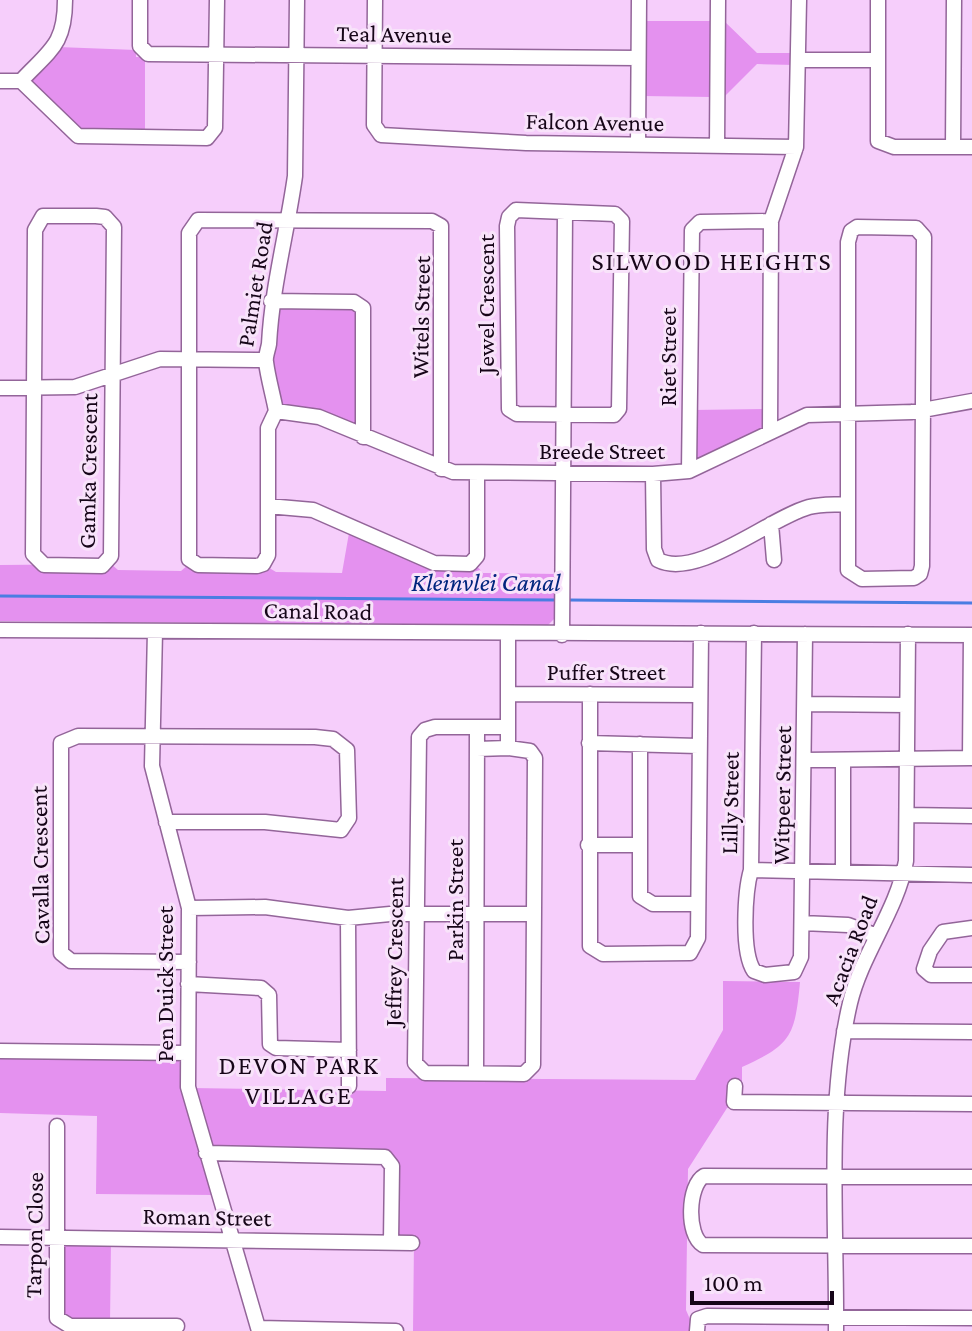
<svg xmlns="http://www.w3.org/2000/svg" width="972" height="1331" font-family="'Crimson Pro',serif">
<rect width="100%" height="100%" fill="#f6cefb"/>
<path fill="#e491ef" d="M 722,19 L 757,53 L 795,53 L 795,65 L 757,64 L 721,100 Z
M 643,21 L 712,21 L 711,97 L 643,96 Z
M 58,47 L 136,50 L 136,57 L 145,57 L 145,134 L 85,134 L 30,85 L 31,76 Z
M 358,307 L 356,426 L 279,403 L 270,356 L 274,308 Z
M 766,409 L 764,429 L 700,460 L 695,457 L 693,410 Z
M 349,533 L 436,567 L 475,564 L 483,573 L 556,574 L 556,617 L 547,626 L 0,621 L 0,565 L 111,564 L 118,570 L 181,571 L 188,565 L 266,566 L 276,572 L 342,573 Z
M 723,981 L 800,982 C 795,1038 790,1045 742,1067 L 742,1095 L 727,1108 L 688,1169 L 686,1310 L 695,1331 L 413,1331 L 414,1242 L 396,1235 L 395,1165 L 218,1150 L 207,1142 L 192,1088 L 386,1091 L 386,1078 L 695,1080 L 723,1030 Z
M 0,1056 L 179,1059 L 215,1195 L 96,1194 L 97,1116 L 0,1113 Z
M 111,1242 L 110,1323 L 64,1320 L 61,1244 Z"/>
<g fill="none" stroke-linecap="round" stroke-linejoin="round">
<path stroke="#4a7de2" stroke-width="3" d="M 0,596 L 556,600
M 568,600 L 972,603"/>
<defs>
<path id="minor" d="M 140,0 L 140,46 L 148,54 L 638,58
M 297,0 L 295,176 C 287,233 272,287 269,344 C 268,350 265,357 266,362 C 268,378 273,395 276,411 L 268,428 L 268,555 L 263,564 L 257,566 L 198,565 L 189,559 L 189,233 L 198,220 L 432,221 L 441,226 L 441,469
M 375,0 L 374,125 L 381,135 L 526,143 L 796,147
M 878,0 L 878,141 L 894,147 L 972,147
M 799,60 L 878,60
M 0,81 L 21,81 C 50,50 65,45 65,0
M 21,81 L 78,136 L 207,138 L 215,128 L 217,0
M 638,145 L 639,0
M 717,146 L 718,0
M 953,147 L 954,0
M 516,210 L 615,214 L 622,221 L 619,409 L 614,415 L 517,414 L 509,409 L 507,226 L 509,217 Z
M 43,216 L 96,216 L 105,217 L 114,227 L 111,556 L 102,566 L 44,565 L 33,554 L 35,230 Z
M 857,227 L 916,228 L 924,237 L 922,566 L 920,574 L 914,578 L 862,579 L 848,570 L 848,242 L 851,231 Z
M 271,301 L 354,302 L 363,308 L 363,437
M 0,388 L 75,387 L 160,359 L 265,360
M 276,411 L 319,417 L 453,472 L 653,474 L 689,471 L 807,415 L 912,412 L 972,401
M 770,431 L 771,221 L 796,147 L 799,0
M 689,471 L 692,230 L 700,222 L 771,221
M 653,474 L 654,549 L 658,560 C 697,580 769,518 809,507 C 821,504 835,505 847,504
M 268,506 L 313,510 L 434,563 L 470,564 L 477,556 L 477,473
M 771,524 L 774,560
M 0,630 L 972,635
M 155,631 L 152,766 L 189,908 L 188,1087 L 259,1331
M 754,633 L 751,870 C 745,891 741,952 754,971 L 765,975 L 794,972 L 801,957 L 805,634
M 508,635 L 508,748 L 530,751 L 535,758 L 533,1065 L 524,1074 L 425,1073 L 415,1063 L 419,737 L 425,730 L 435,727 L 508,727
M 562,635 L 565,212
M 509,694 L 699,695
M 590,694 L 590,946 L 603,954 L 690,953 L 698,938 L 701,633
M 805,704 L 907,705
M 589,743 L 698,746
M 640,744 L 640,896 L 653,904 L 697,904
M 477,749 L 508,748
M 970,758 L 971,635
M 805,760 L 972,758
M 907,815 L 972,816
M 166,822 L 265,822 L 341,830 L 349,818 L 347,750 L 333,739 L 315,737 L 78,736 L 61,743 L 61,953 L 71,961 L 189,962
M 588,845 L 638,845
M 751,870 L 972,875
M 843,872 L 843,760
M 189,908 L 265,907 L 348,918 L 390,914 L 533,914
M 348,918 L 349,1086
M 802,923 L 848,925 L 877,936
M 972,928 L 943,932 L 930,951 L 924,969 L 931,975 L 972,975
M 188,984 L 261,988 L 269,995 L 270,1044 L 276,1048 L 349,1050
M 844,1031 L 972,1032
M 0,1051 L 187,1053
M 476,1073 L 477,728
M 735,1086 L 734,1102 L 972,1104
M 57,1126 L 57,1318 L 70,1326 L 177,1326
M 206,1153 L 385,1157 L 392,1166 L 391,1241
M 972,1177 L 704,1176 C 688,1185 686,1235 703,1245 L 972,1246
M 0,1237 L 412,1243
M 259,1328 L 396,1331
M 697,1331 L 698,1319 L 707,1316 L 972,1318
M 836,1331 C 837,1225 826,1106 850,1003 C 862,953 897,911 906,861 L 908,634"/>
</defs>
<use href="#minor" stroke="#936599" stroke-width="17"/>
<use href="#minor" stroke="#fff" stroke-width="14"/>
</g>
<g text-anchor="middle" stroke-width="6" stroke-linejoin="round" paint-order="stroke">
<g font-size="24" fill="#160518" stroke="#f8e3fa">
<text transform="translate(394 34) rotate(1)" y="8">Teal Avenue</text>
<text transform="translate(595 122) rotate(1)" y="8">Falcon Avenue</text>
<text transform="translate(255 284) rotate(-81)" y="8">Palmiet Road</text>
<text transform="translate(486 304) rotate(-90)" y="8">Jewel Crescent</text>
<text transform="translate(421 317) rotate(-89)" y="8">Witels Street</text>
<text transform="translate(668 357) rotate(-90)" y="8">Riet Street</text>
<text x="602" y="459">Breede Street</text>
<text transform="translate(88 471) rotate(-89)" y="8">Gamka Crescent</text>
<text transform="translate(318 611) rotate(1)" y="8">Canal Road</text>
<text x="606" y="680">Puffer Street</text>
<text transform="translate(782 795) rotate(-89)" y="8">Witpeer Street</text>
<text transform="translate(730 803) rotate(-89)" y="8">Lilly Street</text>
<text transform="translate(40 865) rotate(-91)" y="8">Cavalla Crescent</text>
<text transform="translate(455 900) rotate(-90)" y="8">Parkin Street</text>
<text transform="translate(850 950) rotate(-69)" y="8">Acacia Road</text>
<text transform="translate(394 952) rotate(-89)" y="8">Jeffrey Crescent</text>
<text transform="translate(165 984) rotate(-90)" y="8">Pen Duick Street</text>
<text transform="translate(207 1217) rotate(1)" y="8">Roman Street</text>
<text transform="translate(34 1235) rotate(-89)" y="8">Tarpon Close</text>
</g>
<g font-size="26" letter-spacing="2" fill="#160518" stroke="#f8e3fa">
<text x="712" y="270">SILWOOD HEIGHTS</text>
<text x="299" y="1074">DEVON PARK<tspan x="299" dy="30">VILLAGE</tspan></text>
</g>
<g font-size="26" font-style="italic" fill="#00257e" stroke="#f8e3fa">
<text x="486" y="591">Kleinvlei Canal</text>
</g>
</g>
<path d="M692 1291v12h140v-12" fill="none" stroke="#160518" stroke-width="4"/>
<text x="704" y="1291" font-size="24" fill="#160518" stroke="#f8e3fa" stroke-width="6" paint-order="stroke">100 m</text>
</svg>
